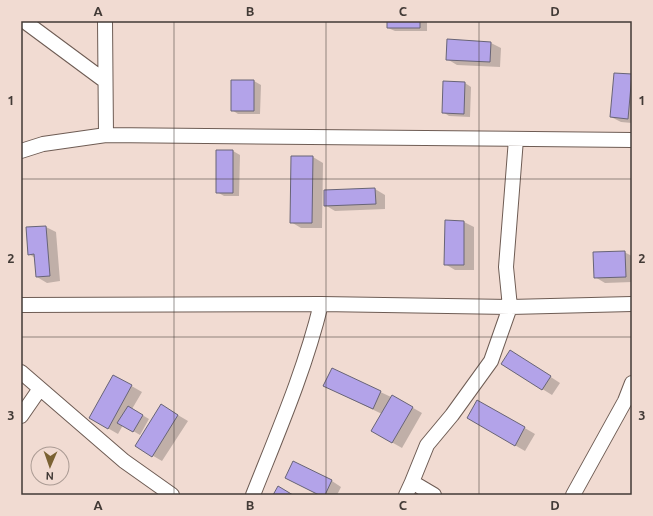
<svg xmlns="http://www.w3.org/2000/svg" width="653" height="516" font-family="Ubuntu,sans-serif">
<rect width="100%" height="100%" fill="#f1dbd2"/>
<path fill="#0003" d="M 388,21 L 427,21 L 427,31 L 395,31 L 388,28 Z
M 491,43 L 501,48 L 500,67 L 457,65 L 447,59 Z
M 615,74 L 632,75 L 632,123 L 621,122 L 611,117 Z
M 232,81 L 254,81 L 261,85 L 260,114 L 238,114 L 232,110 Z
M 465,83 L 471,87 L 470,117 L 449,116 L 443,112 Z
M 217,151 L 233,151 L 240,155 L 239,196 L 224,196 L 217,192 Z
M 313,157 L 323,163 L 322,228 L 301,228 L 291,222 Z
M 375,189 L 385,195 L 385,209 L 335,211 L 325,205 Z
M 446,221 L 464,222 L 474,227 L 474,270 L 455,270 L 445,264 Z
M 46,227 L 56,232 L 60,281 L 47,283 L 37,277 L 35,258 L 29,254 Z
M 624,252 L 632,256 L 632,282 L 605,283 L 595,277 Z
M 520,357 L 560,383 L 552,395 L 502,364 Z
M 332,369 L 391,397 L 392,396 L 422,413 L 402,448 L 372,431 L 382,414 L 324,386 Z
M 114,376 L 142,392 L 132,409 L 149,419 L 140,435 L 123,425 L 118,434 L 90,418 Z
M 478,401 L 535,434 L 525,451 L 468,418 Z
M 171,411 L 188,421 L 162,461 L 136,446 Z
M 286,478 L 332,481 L 341,487 L 337,495 L 319,495 Z"/>
<path fill="#b3a3e9" stroke="#686476" d="M 387,21 L 420,21 L 420,28 L 387,28 Z
M 447,39 L 491,42 L 490,62 L 446,60 Z
M 614,73 L 632,74 L 628,119 L 610,117 Z
M 231,80 L 254,80 L 254,111 L 231,111 Z
M 443,81 L 465,82 L 464,114 L 442,113 Z
M 216,150 L 233,150 L 233,193 L 216,193 Z
M 291,156 L 313,156 L 312,223 L 290,223 Z
M 375,188 L 376,204 L 324,206 L 324,190 Z
M 445,220 L 464,221 L 464,265 L 444,265 Z
M 46,226 L 50,276 L 36,277 L 34,254 L 28,255 L 26,227 Z
M 625,251 L 626,277 L 594,278 L 593,252 Z
M 510,350 L 551,376 L 542,390 L 501,364 Z
M 332,368 L 381,391 L 373,409 L 323,386 Z
M 113,375 L 132,385 L 108,429 L 89,418 Z
M 392,395 L 413,407 L 392,443 L 371,431 Z
M 477,400 L 525,427 L 515,446 L 467,418 Z
M 161,404 L 178,415 L 152,457 L 135,446 Z
M 128,406 L 143,415 L 133,432 L 117,423 Z
M 293,461 L 332,480 L 325,495 L 319,495 L 285,478 Z
M 278,486 L 293,495 L 273,495 Z"/>
<g fill="none" stroke-linecap="round" stroke-linejoin="round">
<defs>
<path id="street" d="M 24,21 L 105,81
M 105,21 L 106,135
M 21,151 L 43,144 L 106,135 L 632,140
M 21,305 L 321,304 L 510,307 L 632,304
M 21,372 L 124,461 L 172,495
M 21,416 L 39,390
M 412,482 L 427,445 L 452,415 L 491,361 L 510,307 L 506,267 L 516,139
M 253,495 C 278,432 305,370 321,304
M 406,495 L 412,482 L 434,495
M 573,495 L 625,401 L 632,383"/>
</defs>
<use href="#street" stroke="#6e5c54" stroke-width="16"/>
<use href="#street" stroke="#fff" stroke-width="14"/>
</g>
<path fill="none" stroke="#423a36" stroke-width="1" stroke-opacity="0.55" d="M 174,21 L 174,495M 326,21 L 326,495M 479,21 L 479,495M 21,179 L 632,179M 21,337 L 632,337"/>
<rect width="653" height="516" fill="none" stroke="#f1dbd2" stroke-width="44"/>
<g transform="translate(50 466) rotate(182)"><circle r="19" fill="#f1dbd2" stroke="#ab9b94"/>
<path d="M0-3L7 15L0 10L-7 15Z" fill="#7b6233"/>
<text y="-6" font-size="11" font-weight="bold" text-anchor="middle" fill="#423a36">N</text>
</g>
<rect x="22" y="22" width="609" height="472" fill="none" stroke="#423a36" stroke-width="1.5"/>
<g font-size="13" text-anchor="middle" font-weight="bold" fill="#423a36">
<text x="98" y="16">A</text>
<text x="250" y="16">B</text>
<text x="403" y="16">C</text>
<text x="555" y="16">D</text>
<text x="11" y="105">1</text>
<text x="642" y="105">1</text>
<text x="11" y="263">2</text>
<text x="642" y="263">2</text>
<text x="11" y="420">3</text>
<text x="642" y="420">3</text>
<text x="98" y="510">A</text>
<text x="250" y="510">B</text>
<text x="403" y="510">C</text>
<text x="555" y="510">D</text>
</g>
</svg>
